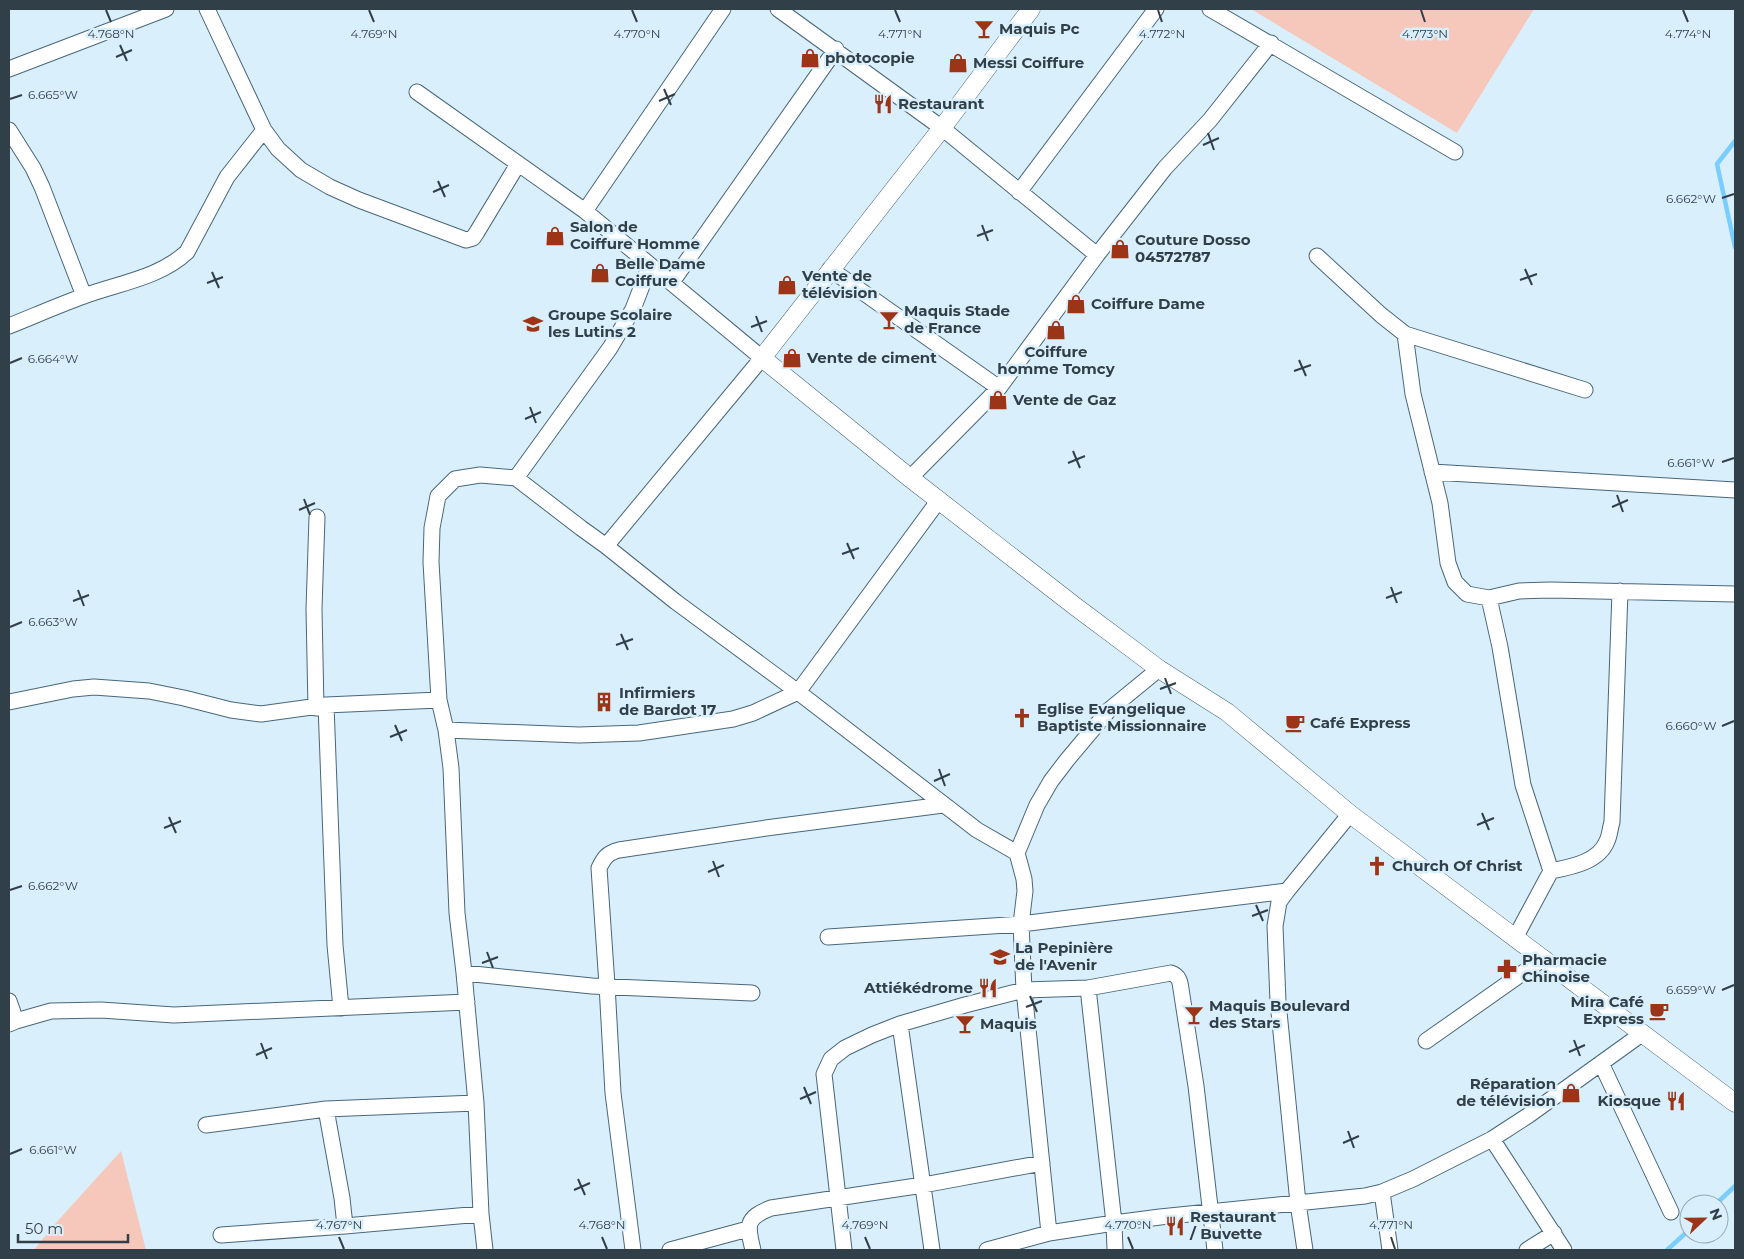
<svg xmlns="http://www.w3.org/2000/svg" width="1744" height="1259" font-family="Montserrat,sans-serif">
<rect width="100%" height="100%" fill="#daeffc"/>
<path fill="#f6c8bb" d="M 1251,9 L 1534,9 L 1457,133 Z
M 121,1151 L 146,1250 L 34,1250 L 54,1225 Z"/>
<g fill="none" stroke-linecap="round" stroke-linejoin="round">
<path stroke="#79cefe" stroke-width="4.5" d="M 1735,141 L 1717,164 L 1735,247
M 1716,1204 L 1735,1186
M 1667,1250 L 1689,1230"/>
<defs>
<path id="minor" d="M 778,9 L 942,128 L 1097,255
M 1210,9 L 1455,152
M 9,69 L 166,9
M 417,92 L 585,211 L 762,358 L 606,546
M 9,130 L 33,168 L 42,187 L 84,296
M 264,130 L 278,149 L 301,170 L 330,187 L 359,200 L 466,240 L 473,238 L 477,232 L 518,164
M 1019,192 L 1156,9
M 585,211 L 723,9
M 1317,256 L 1381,315 L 1405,334 L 1413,394 L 1440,503 L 1448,563 L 1455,582 L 1467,594 L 1489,598 L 1519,591 L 1551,590 L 1735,594
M 830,269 L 999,388 L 910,478
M 672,282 L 836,49
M 9,326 C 34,316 59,305 84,296 C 119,283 159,278 187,252 L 227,177 L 264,130 L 207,9
M 1405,334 L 1585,390
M 999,388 L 1097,255 L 1165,168 L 1210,120 L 1271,43
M 1432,472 L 1735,490
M 939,500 L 798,692 L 977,830 L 1017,853
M 1489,598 L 1500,647 L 1523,785 L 1551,871 L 1515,938
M 9,702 L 73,689 L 94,687 L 149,691 L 184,698 L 231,710 L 261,714 L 326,705 L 439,700
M 326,705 L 335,945 L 341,1008
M 316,708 L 314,609 L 317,517
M 446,730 L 579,735 L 639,733 L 733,719 L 753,713 L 798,692 L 676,602 L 606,546 L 581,528 L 516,478
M 1551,871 C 1571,867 1599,862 1607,841 C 1610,835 1610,828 1612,822 L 1620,591
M 828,937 L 1021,924 L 1287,891
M 464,973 L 592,986 L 752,993
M 1088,988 L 1114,1223 L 1115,1250
M 9,1001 L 16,1021 L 9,1024
M 16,1021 L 51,1011 L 101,1010 L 174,1015 L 467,1002
M 900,1024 L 932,1250
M 1426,1041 L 1544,958
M 1601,1063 L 1671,1212
M 326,1109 L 476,1103
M 206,1125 L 326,1109 L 342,1198 L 345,1226
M 1492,1139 L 1564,1250
M 1382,1192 L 1390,1250
M 1049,1233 L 1024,990 L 1021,924 L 1025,891 L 1024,879 L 1017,853 L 1037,805 L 1051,781 L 1067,760 L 1109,710 L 1159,669
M 221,1235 L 345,1226 L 481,1214
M 485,1250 L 481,1214 L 476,1103 L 464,973 L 457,913 L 451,768 L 446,730 L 439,700 L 431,562 L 432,528 L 438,496 L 455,479 L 480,475 L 516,478 L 610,348 L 633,309 L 650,265
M 633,1250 L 613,1093 L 607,985 L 599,868 C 604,858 607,853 619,850 L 766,828 L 943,805
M 670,1250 L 748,1229
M 753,1250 C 747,1226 745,1218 771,1208 L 923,1185 L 1042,1163
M 844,1250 L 824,1074 L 831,1059 L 845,1048 L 872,1035 L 900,1024 L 965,1005 L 1024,990 L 1088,988 L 1171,973 C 1179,976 1180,981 1181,989 L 1196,1086 L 1215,1250
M 987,1250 L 1049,1233 L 1114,1223 L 1160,1217 L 1365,1196 L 1382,1192 L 1413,1179 L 1492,1139 L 1529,1115 L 1643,1033
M 1305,1250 L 1298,1203 L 1278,1002 L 1275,926 L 1279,902 L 1287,891 L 1350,814
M 1527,1250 L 1554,1233"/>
<path id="tertiary" d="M 1031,9 L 942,128 L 762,358 L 910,478 L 1076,607 L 1159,669 L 1227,712 L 1350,814 L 1735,1103"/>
</defs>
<use href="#minor" stroke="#486779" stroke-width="17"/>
<use href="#tertiary" stroke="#486779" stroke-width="19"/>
<use href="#minor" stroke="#fff" stroke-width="15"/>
<use href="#tertiary" stroke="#fff" stroke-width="18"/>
</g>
<path fill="none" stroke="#313f48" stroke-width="2" d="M 106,10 L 111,22M 369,10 L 374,22M 632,10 L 637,22M 895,10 L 900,22M 1158,10 L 1162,22M 1421,10 L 1425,22M 1683,10 L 1688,22M 120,45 L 127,61M 116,57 L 132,50M 664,89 L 671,105M 10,99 L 22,95M 659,101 L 675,94M 1208,133 L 1214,150M 1203,145 L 1219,138M 438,181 L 445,197M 433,192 L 449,185M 1722,198 L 1734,194M 982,225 L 988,241M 977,236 L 993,230M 1525,269 L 1532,285M 212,272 L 219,288M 1520,280 L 1537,274M 207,283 L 223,277M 756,316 L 762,332M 751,327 L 767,321M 1299,360 L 1306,376M 10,363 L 22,358M 1294,371 L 1311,365M 530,407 L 536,423M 525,419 L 541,412M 1073,451 L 1080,468M 1722,462 L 1734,458M 1068,463 L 1085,456M 1617,495 L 1623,512M 304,499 L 310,515M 1612,507 L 1628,500M 299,510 L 315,503M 847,543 L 854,559M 842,554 L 859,548M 1391,587 L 1397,603M 78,590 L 84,606M 1386,598 L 1402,592M 73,601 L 89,595M 10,627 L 22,622M 621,634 L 628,650M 616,645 L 633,639M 1165,678 L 1171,694M 1160,689 L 1176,683M 395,725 L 402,741M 1722,726 L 1734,721M 390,737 L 407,730M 939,769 L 945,786M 934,781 L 950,774M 1482,813 L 1489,830M 169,817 L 176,833M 1477,825 L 1494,818M 164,828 L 181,821M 713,861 L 719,877M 708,872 L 724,865M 10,890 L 22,886M 1256,905 L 1263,921M 1252,916 L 1268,910M 487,952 L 493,968M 482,963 L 498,957M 1722,990 L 1734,985M 1030,996 L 1037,1012M 1026,1007 L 1042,1001M 1574,1040 L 1580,1056M 261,1043 L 267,1059M 1569,1052 L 1585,1045M 256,1055 L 272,1048M 804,1087 L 811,1104M 800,1099 L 816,1092M 1348,1131 L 1354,1148M 1343,1143 L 1359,1136M 10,1154 L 22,1149M 578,1179 L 585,1195M 574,1190 L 590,1183M 339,1237 L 344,1249M 602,1237 L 607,1249M 865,1237 L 870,1249M 1128,1237 L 1133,1249M 1391,1237 L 1395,1249"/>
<defs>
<symbol id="bar-bare" viewBox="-9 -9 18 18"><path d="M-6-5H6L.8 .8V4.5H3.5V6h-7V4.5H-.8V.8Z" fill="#9c3517" stroke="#daeffc" stroke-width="2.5" paint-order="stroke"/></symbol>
<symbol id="shop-bare" viewBox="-9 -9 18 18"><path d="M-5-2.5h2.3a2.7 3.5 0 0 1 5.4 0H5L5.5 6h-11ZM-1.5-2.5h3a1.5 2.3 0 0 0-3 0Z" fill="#9c3517" stroke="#daeffc" stroke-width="2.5" paint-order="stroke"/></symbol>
<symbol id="restaurant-bare" viewBox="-9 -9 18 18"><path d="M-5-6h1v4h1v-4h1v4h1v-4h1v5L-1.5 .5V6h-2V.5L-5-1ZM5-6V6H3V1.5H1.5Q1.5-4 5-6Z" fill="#9c3517" stroke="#daeffc" stroke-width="2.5" paint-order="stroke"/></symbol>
<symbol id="school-bare" viewBox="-9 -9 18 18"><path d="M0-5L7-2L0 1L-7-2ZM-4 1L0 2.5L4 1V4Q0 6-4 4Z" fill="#9c3517" stroke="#daeffc" stroke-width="2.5" paint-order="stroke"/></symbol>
<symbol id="building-bare" viewBox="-9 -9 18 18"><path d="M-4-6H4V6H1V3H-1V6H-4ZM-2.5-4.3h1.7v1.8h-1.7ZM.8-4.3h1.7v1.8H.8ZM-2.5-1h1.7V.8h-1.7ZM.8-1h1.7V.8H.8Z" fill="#9c3517" stroke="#daeffc" stroke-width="2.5" paint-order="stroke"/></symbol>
<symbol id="church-bare" viewBox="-9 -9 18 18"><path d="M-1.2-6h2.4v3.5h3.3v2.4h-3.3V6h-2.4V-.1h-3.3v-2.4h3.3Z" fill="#9c3517" stroke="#daeffc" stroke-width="2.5" paint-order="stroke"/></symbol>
<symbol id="cafe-bare" viewBox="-9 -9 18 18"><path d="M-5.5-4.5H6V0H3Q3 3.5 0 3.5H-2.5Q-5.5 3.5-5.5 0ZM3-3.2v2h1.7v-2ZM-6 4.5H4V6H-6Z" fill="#9c3517" stroke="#daeffc" stroke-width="2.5" paint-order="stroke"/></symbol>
<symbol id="pharmacy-bare" viewBox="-9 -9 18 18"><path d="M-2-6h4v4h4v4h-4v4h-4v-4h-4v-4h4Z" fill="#9c3517" stroke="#daeffc" stroke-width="2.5" paint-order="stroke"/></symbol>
</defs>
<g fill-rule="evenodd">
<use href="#bar-bare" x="970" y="15" width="28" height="28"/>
<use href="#shop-bare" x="796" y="44" width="28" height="28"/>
<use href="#shop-bare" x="944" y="49" width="28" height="28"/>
<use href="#restaurant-bare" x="869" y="90" width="28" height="28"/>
<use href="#shop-bare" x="541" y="222" width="28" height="28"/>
<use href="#shop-bare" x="1106" y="235" width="28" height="28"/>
<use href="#shop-bare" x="586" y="259" width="28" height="28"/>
<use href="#shop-bare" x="773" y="271" width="28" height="28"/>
<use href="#shop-bare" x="1062" y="290" width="28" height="28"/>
<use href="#bar-bare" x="875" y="306" width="28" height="28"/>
<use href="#school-bare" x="519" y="310" width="28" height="28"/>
<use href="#shop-bare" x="1042" y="316" width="28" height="28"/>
<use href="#shop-bare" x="778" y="344" width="28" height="28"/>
<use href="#shop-bare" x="984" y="386" width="28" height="28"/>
<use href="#building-bare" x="590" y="688" width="28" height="28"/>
<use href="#church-bare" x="1008" y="704" width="28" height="28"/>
<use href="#cafe-bare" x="1281" y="709" width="28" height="28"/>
<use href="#church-bare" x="1363" y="852" width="28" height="28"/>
<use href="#school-bare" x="986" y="943" width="28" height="28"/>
<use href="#pharmacy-bare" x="1493" y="955" width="28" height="28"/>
<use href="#restaurant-bare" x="974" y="974" width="28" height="28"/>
<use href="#cafe-bare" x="1645" y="997" width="28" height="28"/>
<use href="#bar-bare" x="1180" y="1001" width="28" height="28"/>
<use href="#bar-bare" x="951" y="1010" width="28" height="28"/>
<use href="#shop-bare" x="1557" y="1079" width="28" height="28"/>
<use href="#restaurant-bare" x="1662" y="1087" width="28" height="28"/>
<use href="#restaurant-bare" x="1161" y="1212" width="28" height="28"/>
</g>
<g text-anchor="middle" stroke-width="5" stroke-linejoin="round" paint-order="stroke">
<g font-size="15" font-weight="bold" fill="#313f48" stroke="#daeffc" text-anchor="start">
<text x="999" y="34">Maquis Pc</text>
<text x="825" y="63">photocopie</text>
<text x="973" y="68">Messi Coiffure</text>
<text x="898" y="109">Restaurant</text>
<text x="570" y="232">Salon de<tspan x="570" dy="17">Coiffure Homme</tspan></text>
<text x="1135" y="245">Couture Dosso<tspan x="1135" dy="17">04572787</tspan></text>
<text x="615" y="269">Belle Dame<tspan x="615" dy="17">Coiffure</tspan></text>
<text x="802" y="281">Vente de<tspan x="802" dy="17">télévision</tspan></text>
<text x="1091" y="309">Coiffure Dame</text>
<text x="904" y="316">Maquis Stade<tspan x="904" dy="17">de France</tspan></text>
<text x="548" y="320">Groupe Scolaire<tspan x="548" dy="17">les Lutins 2</tspan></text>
<text x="1056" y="357" text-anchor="middle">Coiffure<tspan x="1056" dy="17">homme Tomcy</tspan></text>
<text x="807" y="363">Vente de ciment</text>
<text x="1013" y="405">Vente de Gaz</text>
<text x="619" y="698">Infirmiers<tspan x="619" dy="17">de Bardot 17</tspan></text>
<text x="1037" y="714">Eglise Evangelique<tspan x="1037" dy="17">Baptiste Missionnaire</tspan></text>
<text x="1310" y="728">Café Express</text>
<text x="1392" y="871">Church Of Christ</text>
<text x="1015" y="953">La Pepinière<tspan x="1015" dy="17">de l'Avenir</tspan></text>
<text x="1522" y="965">Pharmacie<tspan x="1522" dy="17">Chinoise</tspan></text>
<text x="973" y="993" text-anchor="end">Attiékédrome</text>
<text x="1644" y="1007" text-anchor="end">Mira Café<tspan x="1644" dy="17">Express</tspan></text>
<text x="1209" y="1011">Maquis Boulevard<tspan x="1209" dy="17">des Stars</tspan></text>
<text x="980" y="1029">Maquis</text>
<text x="1556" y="1089" text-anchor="end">Réparation<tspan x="1556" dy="17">de télévision</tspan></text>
<text x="1661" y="1106" text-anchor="end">Kiosque</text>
<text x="1190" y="1222">Restaurant<tspan x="1190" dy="17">/ Buvette</tspan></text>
</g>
</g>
<g font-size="12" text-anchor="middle" fill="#313f48" stroke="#daeffc" stroke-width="5" stroke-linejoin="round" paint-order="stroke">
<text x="1688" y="38">4.774°N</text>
<text x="111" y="38">4.768°N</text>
<text x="374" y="38">4.769°N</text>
<text x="637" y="38">4.770°N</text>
<text x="900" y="38">4.771°N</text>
<text x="1162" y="38">4.772°N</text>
<text x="1425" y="38">4.773°N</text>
<text x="53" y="99">6.665°W</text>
<text x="1691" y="203">6.662°W</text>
<text x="53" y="363">6.664°W</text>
<text x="1691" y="467">6.661°W</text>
<text x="53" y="626">6.663°W</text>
<text x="1691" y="730">6.660°W</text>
<text x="53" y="890">6.662°W</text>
<text x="1691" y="994">6.659°W</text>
<text x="53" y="1154">6.661°W</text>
<text x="339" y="1229">4.767°N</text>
<text x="602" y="1229">4.768°N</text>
<text x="865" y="1229">4.769°N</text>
<text x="1128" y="1229">4.770°N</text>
<text x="1391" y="1229">4.771°N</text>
</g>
<rect width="1744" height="1259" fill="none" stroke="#313f48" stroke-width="20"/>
<g transform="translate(1704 1219) rotate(68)"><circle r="24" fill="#daeffc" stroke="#96a9b4"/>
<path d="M0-4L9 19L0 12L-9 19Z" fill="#9c3517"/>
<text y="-8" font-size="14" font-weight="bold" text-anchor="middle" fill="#313f48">N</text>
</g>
<path d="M18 1234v8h110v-8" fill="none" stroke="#313f48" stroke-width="2.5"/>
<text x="25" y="1234" font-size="15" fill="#313f48" stroke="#daeffc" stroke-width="4" paint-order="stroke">50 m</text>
</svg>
